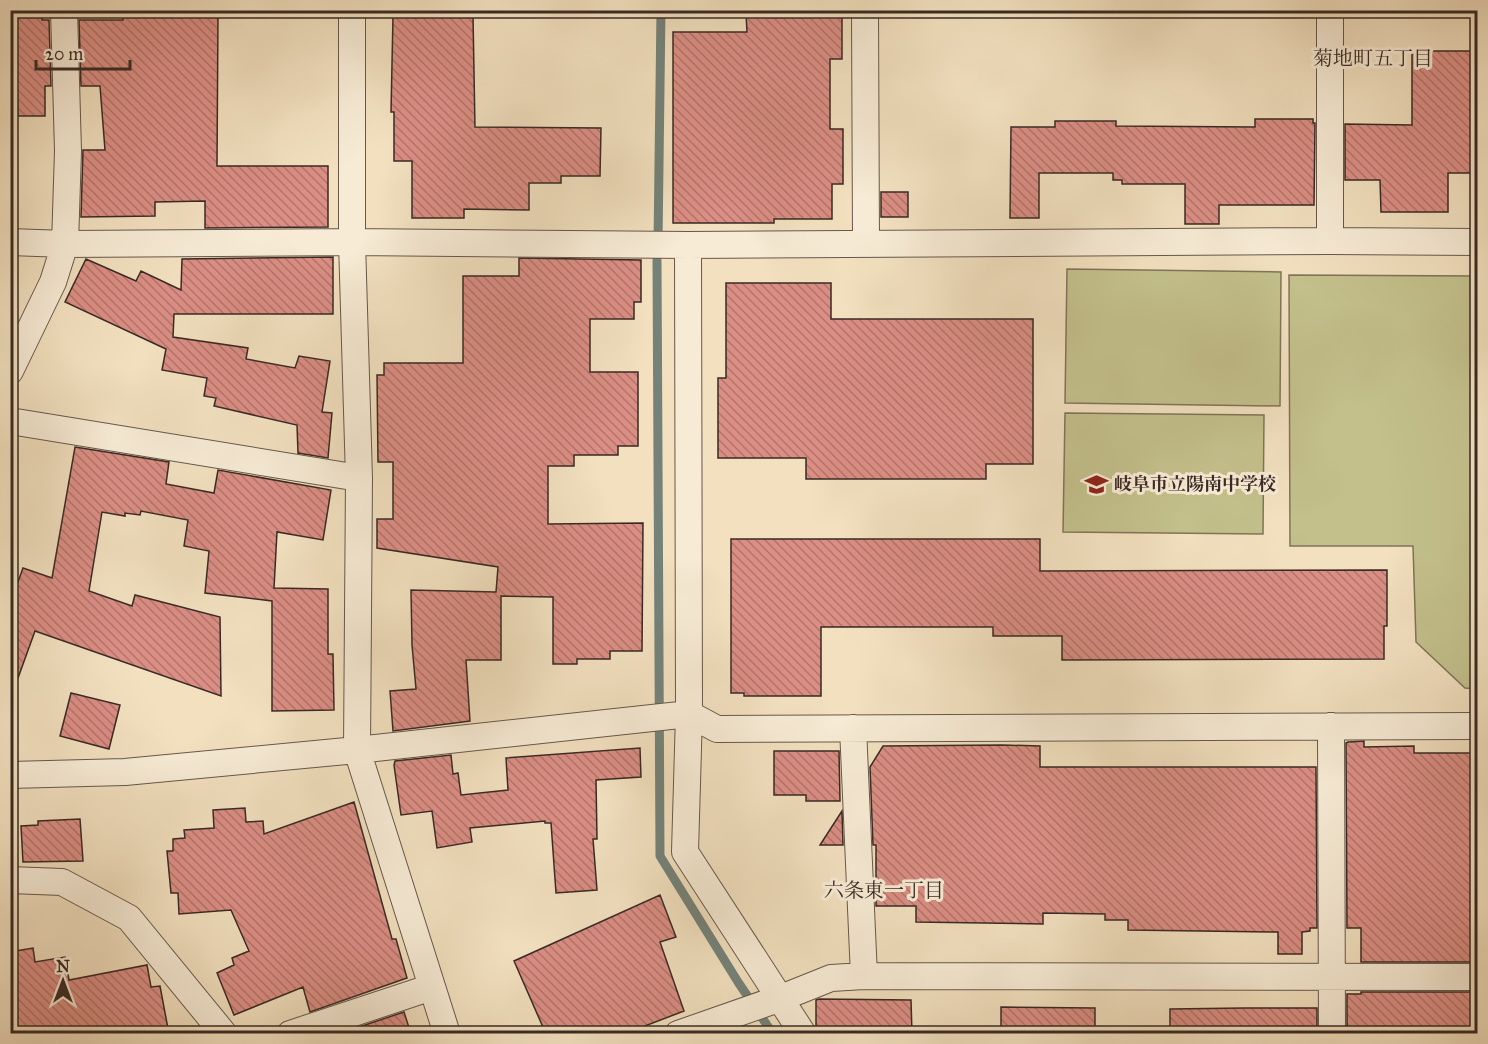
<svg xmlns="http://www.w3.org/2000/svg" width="1488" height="1044" font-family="'IM FELL Great Primer','Noto Serif JP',serif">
<defs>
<pattern id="building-back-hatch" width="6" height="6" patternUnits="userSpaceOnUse" patternTransform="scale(1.5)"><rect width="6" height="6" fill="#db8e84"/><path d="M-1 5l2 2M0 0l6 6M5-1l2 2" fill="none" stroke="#b3746c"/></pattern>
</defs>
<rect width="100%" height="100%" fill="#f2e0bf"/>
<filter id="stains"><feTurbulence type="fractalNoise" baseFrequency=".00333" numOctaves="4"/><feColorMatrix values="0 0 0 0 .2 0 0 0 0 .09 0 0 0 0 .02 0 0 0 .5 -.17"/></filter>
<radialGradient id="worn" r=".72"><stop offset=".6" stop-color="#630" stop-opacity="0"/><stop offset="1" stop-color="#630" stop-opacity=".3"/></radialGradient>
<path fill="#c3c08c" stroke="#7e7558" stroke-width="1.5" d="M 1067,269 L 1281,272 L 1280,406 L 1065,403 Z
M 1289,275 L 1477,276 L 1477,689 L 1465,688 L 1416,642 L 1413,546 L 1290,546 Z
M 1065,413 L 1264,415 L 1263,534 L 1063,532 Z"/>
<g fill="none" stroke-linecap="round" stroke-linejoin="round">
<path stroke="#748279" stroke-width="9" d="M 658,242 L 661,10
M 657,260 L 660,856 L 738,982 L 773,1034"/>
</g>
<path fill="url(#building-back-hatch)" stroke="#392a25" stroke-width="1.5" d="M 123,13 L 178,15 L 218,14 L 217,166 L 328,166 L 328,227 L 205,228 L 205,201 L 155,202 L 155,216 L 81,217 L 83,150 L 105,150 L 100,86 L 81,86 L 79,20 L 123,20 Z
M 10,14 L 42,14 L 42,20 L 49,20 L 51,86 L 45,86 L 45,116 L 18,116 L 16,56 L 10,56 Z
M 746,14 L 842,14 L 842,59 L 830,59 L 830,129 L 843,129 L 843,184 L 832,184 L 832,219 L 774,219 L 774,223 L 673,223 L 673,32 L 747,32 Z
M 393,16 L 473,16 L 475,127 L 601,128 L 600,176 L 561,176 L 561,183 L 529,183 L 529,210 L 464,209 L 464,218 L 412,218 L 412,161 L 394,161 L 394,112 L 391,112 Z
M 1412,51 L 1478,51 L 1478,173 L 1448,173 L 1448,212 L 1381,212 L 1380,180 L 1345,180 L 1345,124 L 1412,125 Z
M 1255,119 L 1313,119 L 1313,123 L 1315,123 L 1314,205 L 1219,205 L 1219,224 L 1185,224 L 1185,184 L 1122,184 L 1122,180 L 1113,180 L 1113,173 L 1039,173 L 1039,218 L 1010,218 L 1011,127 L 1055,127 L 1055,121 L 1116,121 L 1116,126 L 1255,127 Z
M 881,192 L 908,192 L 908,217 L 881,217 Z
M 333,257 L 333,314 L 174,314 L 173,337 L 248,348 L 246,359 L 295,368 L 299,356 L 330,361 L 322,412 L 332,413 L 328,458 L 298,453 L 297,425 L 214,406 L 216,398 L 204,396 L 207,378 L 162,370 L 166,349 L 65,302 L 86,259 L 136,281 L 141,271 L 181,290 L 182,259 Z
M 519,258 L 641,260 L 641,302 L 634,302 L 634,319 L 590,319 L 590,372 L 638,372 L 638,446 L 618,446 L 618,455 L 574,455 L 574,466 L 548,466 L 548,524 L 643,523 L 642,651 L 610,651 L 610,659 L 577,659 L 577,664 L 553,664 L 553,597 L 501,596 L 501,660 L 466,660 L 470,721 L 393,731 L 390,691 L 416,689 L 412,645 L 411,590 L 496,592 L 498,567 L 377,548 L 377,519 L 393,519 L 393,462 L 378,462 L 377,375 L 384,375 L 384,363 L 463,363 L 463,276 L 519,276 Z
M 726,283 L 831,283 L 831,319 L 1033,319 L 1033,464 L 986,464 L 986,479 L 806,479 L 806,458 L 718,458 L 718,378 L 726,378 Z
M 75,447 L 169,462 L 166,484 L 214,493 L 218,470 L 331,490 L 323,540 L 277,532 L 274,588 L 328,589 L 328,654 L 333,654 L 334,710 L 272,711 L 272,601 L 205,593 L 209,551 L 184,546 L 188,520 L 141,511 L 140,515 L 125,513 L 125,516 L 102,512 L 89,591 L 132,606 L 135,595 L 220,617 L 221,696 L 35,631 L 14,689 L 10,688 L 10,604 L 23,568 L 52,578 Z
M 731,539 L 1040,539 L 1040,571 L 1387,570 L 1387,626 L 1384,626 L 1384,659 L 1062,660 L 1062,636 L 993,636 L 993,627 L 821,627 L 821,696 L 744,696 L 744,693 L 731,693 Z
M 71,693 L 120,705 L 109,749 L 60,736 Z
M 1364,741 L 1364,747 L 1414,746 L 1414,753 L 1477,753 L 1478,962 L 1361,962 L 1361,928 L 1347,928 L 1346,743 L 1348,742 Z
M 1002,745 L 1040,746 L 1040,767 L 1316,767 L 1317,928 L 1310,928 L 1310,931 L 1302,932 L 1302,954 L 1278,954 L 1278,932 L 1128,930 L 1128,920 L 1105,920 L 1105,914 L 1043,913 L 1043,924 L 916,922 L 916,906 L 876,906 L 876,845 L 873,845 L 870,767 L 883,746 Z
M 640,748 L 641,777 L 596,780 L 597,839 L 593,839 L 597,890 L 556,893 L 551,823 L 545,823 L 545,821 L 470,828 L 472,842 L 437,848 L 432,811 L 401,815 L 394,765 L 395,761 L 451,755 L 453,774 L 458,773 L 461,795 L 508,790 L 506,758 Z
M 774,751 L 839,751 L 840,801 L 806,801 L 806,795 L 774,795 Z
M 354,802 L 392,939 L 396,939 L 407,978 L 310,1012 L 303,987 L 234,1015 L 217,973 L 234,965 L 232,958 L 249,951 L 231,910 L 179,914 L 178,893 L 171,893 L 167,851 L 173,851 L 173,839 L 185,838 L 184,830 L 214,828 L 213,810 L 245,808 L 246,822 L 263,821 L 264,834 Z
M 842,811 L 843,845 L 820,845 Z
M 80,819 L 83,861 L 23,862 L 21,826 L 38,825 L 38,821 Z
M 660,895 L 676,937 L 660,942 L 684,1011 L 624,1034 L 546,1034 L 514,961 Z
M 33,948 L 35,962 L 65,957 L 69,980 L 147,965 L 151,987 L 160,986 L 169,1034 L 10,1034 L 10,952 Z
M 1361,992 L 1478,992 L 1478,1034 L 1347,1034 L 1347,994 L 1361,994 Z
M 819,999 L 911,1000 L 912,1034 L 818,1034 L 816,1027 L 816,1000 Z
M 1001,1007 L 1095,1008 L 1095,1034 L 1001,1034 Z
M 1244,1008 L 1317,1008 L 1317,1034 L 1170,1034 L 1170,1009 Z
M 404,1012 L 411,1034 L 358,1034 L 356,1028 Z"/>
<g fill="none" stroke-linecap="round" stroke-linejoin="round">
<defs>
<path id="street" d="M 352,10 L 352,242 L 359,478 L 357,750 L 447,1034
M 865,10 L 866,244
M 1330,10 L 1330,241
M 10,242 L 65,244 L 352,242 L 688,245 L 1330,241 L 1478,242
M 688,245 L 689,714 L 717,729 L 1478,726
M 10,371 L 53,282 L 65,244 L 68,151 L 64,10
M 10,421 L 359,478
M 1331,726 L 1332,1034
M 853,728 L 864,976
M 10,775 L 125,772 L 357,750 L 689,714 L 685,852 L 803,1034
M 10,880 L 62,882 L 129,918 L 224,1034
M 290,1034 L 432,987
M 678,1034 L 781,998 L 831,978 L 864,976 L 1478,977"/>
</defs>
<use href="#street" stroke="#67584c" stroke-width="28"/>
<use href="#street" stroke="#f7ebd5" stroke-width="26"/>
</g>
<defs>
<symbol id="school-bare" viewBox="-9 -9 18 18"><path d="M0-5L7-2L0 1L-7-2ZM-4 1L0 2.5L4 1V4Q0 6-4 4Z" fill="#8f2418" stroke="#f7ebd5" stroke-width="2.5" paint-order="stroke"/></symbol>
</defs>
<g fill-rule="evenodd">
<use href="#school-bare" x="1080" y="468" width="33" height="33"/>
</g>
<g text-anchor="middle" stroke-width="6" stroke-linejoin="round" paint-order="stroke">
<g font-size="18" font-weight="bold" fill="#392a25" stroke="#f7ebd5" text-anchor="start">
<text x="1114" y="490">岐阜市立陽南中学校</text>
</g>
<g font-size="20" fill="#392a25" stroke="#f7ebd5">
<text x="1373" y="65">菊地町五丁目</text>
<text x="884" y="897">六条東一丁目</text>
</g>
</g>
<rect width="1488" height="1044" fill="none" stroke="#f2e0bf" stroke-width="36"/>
<rect x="12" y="12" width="1464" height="1020" fill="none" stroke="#392a25" stroke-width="3"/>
<rect x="18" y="18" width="1452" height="1008" fill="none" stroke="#392a25" stroke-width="1.5"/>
<g transform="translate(63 981)" stroke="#f7ebd5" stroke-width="4.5" paint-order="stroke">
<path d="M0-4.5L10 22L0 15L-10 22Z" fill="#392a25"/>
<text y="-9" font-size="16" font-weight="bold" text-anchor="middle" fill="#392a25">N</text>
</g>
<path d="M36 60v9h94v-9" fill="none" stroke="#392a25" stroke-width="3"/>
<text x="45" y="60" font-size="18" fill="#392a25" stroke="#f7ebd5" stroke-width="4.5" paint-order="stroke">20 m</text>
<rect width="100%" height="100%" filter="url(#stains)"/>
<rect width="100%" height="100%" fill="url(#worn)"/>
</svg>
